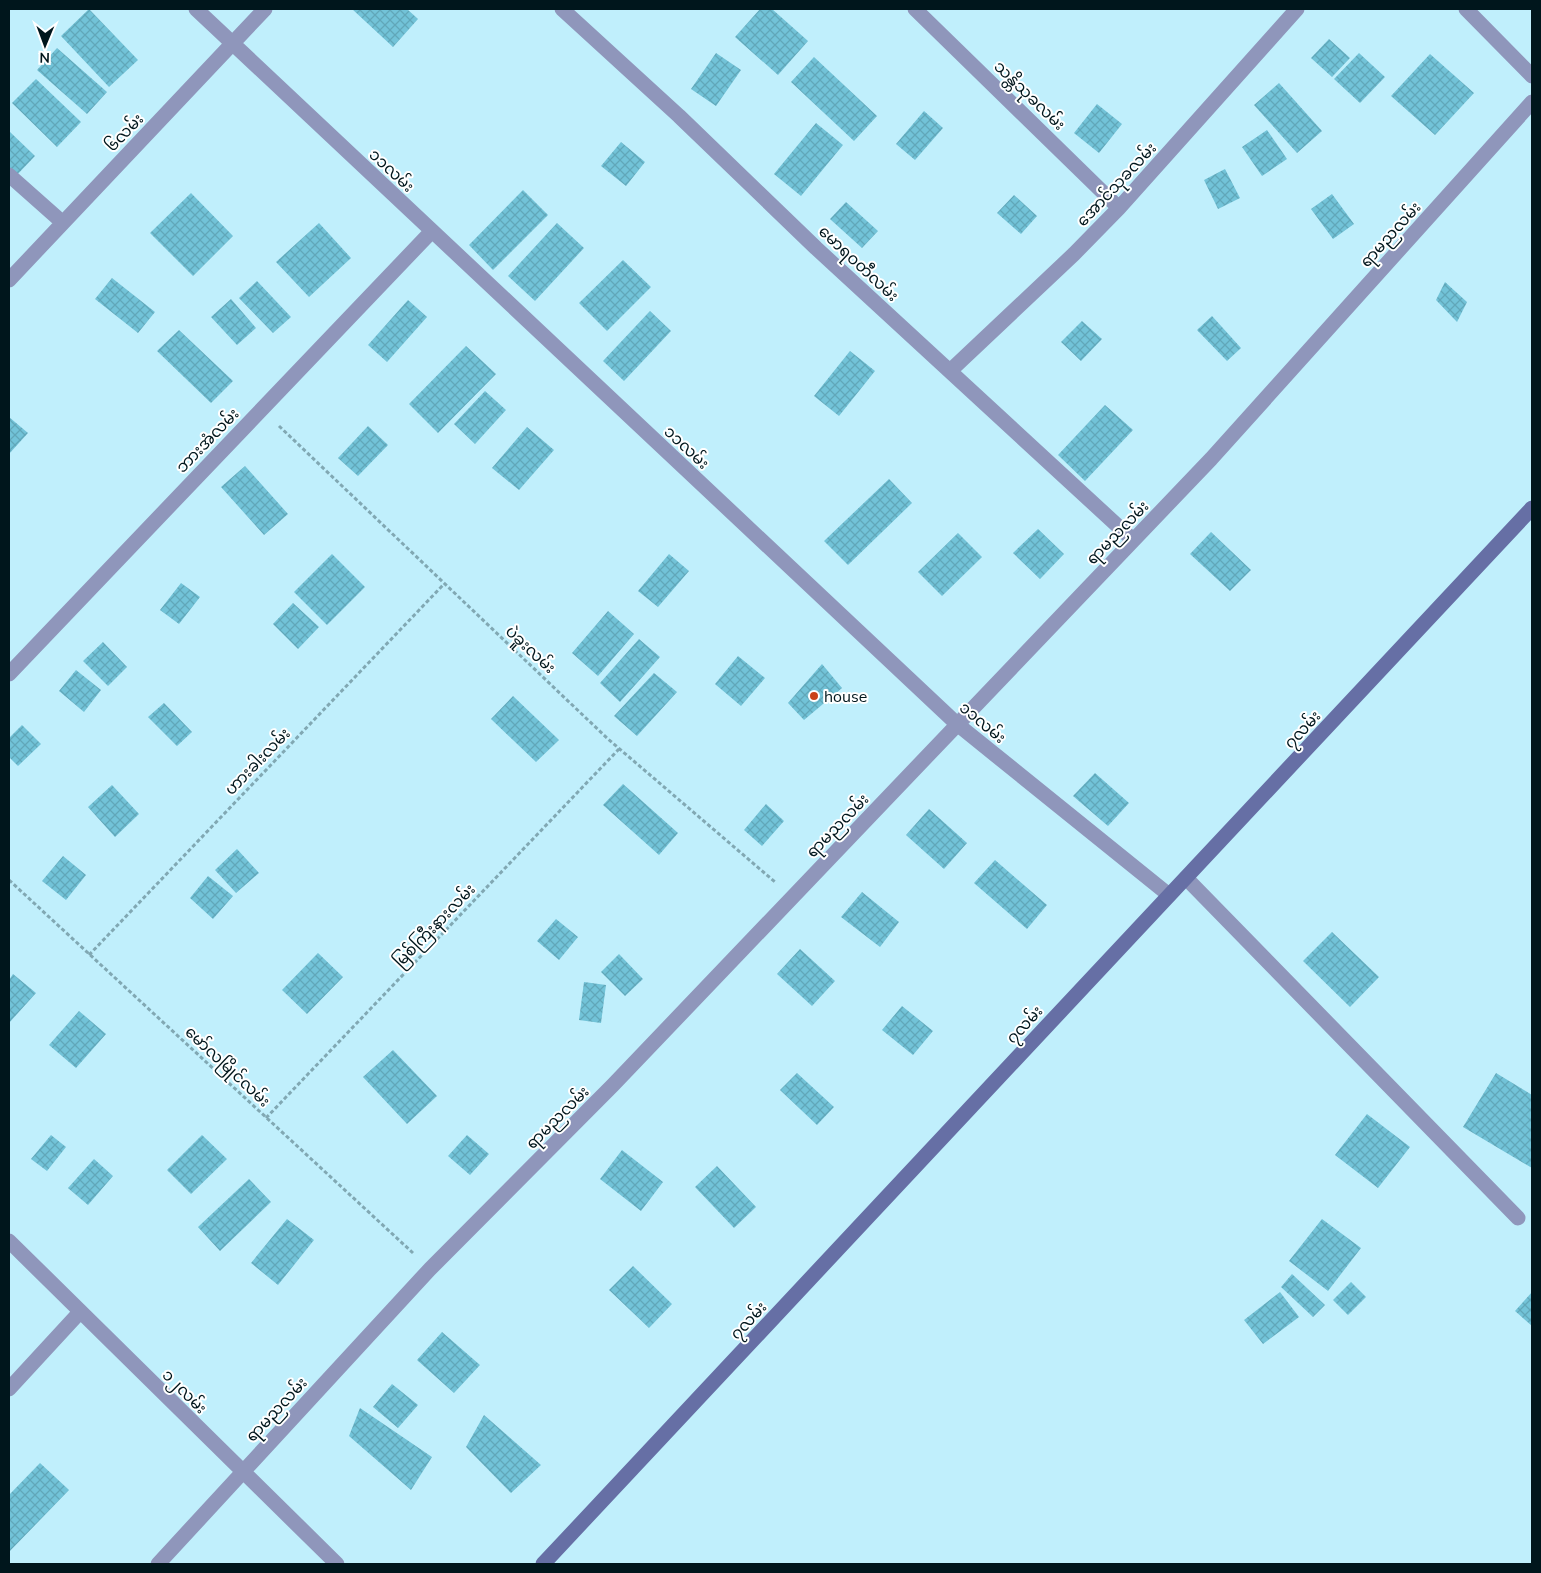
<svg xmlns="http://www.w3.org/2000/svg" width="1541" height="1573" font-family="'Nunito Sans','Noto Sans Myanmar',sans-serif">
<defs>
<pattern id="building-cross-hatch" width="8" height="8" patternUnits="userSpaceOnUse" patternTransform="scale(1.25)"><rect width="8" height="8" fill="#72c3d8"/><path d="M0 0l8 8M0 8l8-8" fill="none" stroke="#61a7b9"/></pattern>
</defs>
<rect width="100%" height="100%" fill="#c0effc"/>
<path fill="url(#building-cross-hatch)" d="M 89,9 L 138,60 L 109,87 L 61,36 Z
M 352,9 L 407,9 L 418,19 L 393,47 Z
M 760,9 L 772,9 L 808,41 L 778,75 L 735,37 Z
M 1329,39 L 1350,58 L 1332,77 L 1311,58 Z
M 57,48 L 107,92 L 87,114 L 37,70 Z
M 716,53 L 741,70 L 716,106 L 691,89 Z
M 1359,53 L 1385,77 L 1360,103 L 1334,79 Z
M 1430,54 L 1474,93 L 1435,135 L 1391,96 Z
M 814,57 L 877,116 L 854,141 L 791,82 Z
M 36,79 L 81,122 L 57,147 L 12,103 Z
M 1279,83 L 1322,131 L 1297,153 L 1254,105 Z
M 1097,104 L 1122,124 L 1099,153 L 1074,133 Z
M 924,111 L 943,128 L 915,160 L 896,144 Z
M 816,123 L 843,145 L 801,196 L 774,174 Z
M 1267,130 L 1287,159 L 1262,176 L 1242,147 Z
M 9,131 L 35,156 L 14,178 L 9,173 Z
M 621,142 L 645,162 L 626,186 L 601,166 Z
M 1225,169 L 1240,198 L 1218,209 L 1204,180 Z
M 523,190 L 548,215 L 493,270 L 469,245 Z
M 191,193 L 233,236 L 193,276 L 150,233 Z
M 1332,194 L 1354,224 L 1333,239 L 1311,209 Z
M 1014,195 L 1037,216 L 1021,234 L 997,213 Z
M 846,202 L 878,231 L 862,248 L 830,219 Z
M 319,223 L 351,258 L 309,297 L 276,262 Z
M 557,223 L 584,248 L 535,301 L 508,276 Z
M 623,260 L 651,287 L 607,331 L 579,303 Z
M 112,278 L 155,312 L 138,333 L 95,299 Z
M 257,281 L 291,317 L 273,333 L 239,298 Z
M 1445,282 L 1467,302 L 1457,322 L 1436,300 Z
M 231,299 L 256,328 L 237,345 L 211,317 Z
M 408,300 L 427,317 L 387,362 L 368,345 Z
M 650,311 L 671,331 L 624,381 L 603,361 Z
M 1212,316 L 1241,348 L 1227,361 L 1197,330 Z
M 1082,321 L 1102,339 L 1081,361 L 1061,342 Z
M 179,330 L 233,381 L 211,403 L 157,351 Z
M 466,346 L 496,374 L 438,433 L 409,404 Z
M 850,351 L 875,371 L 839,416 L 814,396 Z
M 485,391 L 506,410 L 475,444 L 454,424 Z
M 1105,405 L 1133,430 L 1085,481 L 1058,455 Z
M 9,417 L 28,433 L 9,454 Z
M 368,426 L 388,445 L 358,476 L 338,458 Z
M 527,427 L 554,450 L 519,490 L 492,468 Z
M 245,466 L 288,514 L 264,535 L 221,487 Z
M 889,479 L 912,503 L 848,565 L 824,541 Z
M 1038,529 L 1064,554 L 1040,579 L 1013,553 Z
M 1211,532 L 1251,570 L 1230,591 L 1190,554 Z
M 958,533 L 982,557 L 942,596 L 918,572 Z
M 332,554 L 365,587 L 327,625 L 294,592 Z
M 669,554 L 689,571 L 658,607 L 638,591 Z
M 181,583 L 200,597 L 179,624 L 160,610 Z
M 293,603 L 319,627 L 298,649 L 273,624 Z
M 608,611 L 634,634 L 598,676 L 572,653 Z
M 639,639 L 660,657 L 620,702 L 600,683 Z
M 103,642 L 127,667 L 108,686 L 83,661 Z
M 738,656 L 765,678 L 741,706 L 715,684 Z
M 822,664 L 842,688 L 804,720 L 788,703 Z
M 76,670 L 101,690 L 84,712 L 59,691 Z
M 654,673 L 677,692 L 637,736 L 614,716 Z
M 513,696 L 559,740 L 536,762 L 491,719 Z
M 164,703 L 192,732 L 177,746 L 148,717 Z
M 22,725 L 41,744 L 18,766 L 9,757 L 9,738 Z
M 1095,773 L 1129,803 L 1108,826 L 1073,796 Z
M 623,784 L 678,833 L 659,855 L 603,805 Z
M 112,785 L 139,814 L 115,837 L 88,807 Z
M 766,804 L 784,821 L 762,846 L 744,830 Z
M 929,809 L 967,843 L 944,869 L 906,835 Z
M 237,849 L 259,873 L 236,893 L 215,870 Z
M 63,856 L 86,875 L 66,900 L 42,881 Z
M 995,860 L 1047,905 L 1027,929 L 974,883 Z
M 208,876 L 233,896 L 213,919 L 190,898 Z
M 862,892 L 899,922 L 880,947 L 841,917 Z
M 556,919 L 578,937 L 559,960 L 537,941 Z
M 1332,932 L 1379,977 L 1350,1007 L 1303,961 Z
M 800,949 L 835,981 L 812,1006 L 777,974 Z
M 318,953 L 343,977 L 307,1014 L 282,990 Z
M 619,954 L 643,979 L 625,996 L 601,972 Z
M 13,974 L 36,993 L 9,1023 L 9,980 Z
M 584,982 L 606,985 L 601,1023 L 579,1020 Z
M 902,1006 L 933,1031 L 913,1055 L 882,1030 Z
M 79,1011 L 106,1034 L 76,1068 L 49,1045 Z
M 393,1050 L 437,1096 L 407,1124 L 363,1077 Z
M 797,1073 L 834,1107 L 817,1125 L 780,1090 Z
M 1496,1073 L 1532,1095 L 1532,1168 L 1463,1127 Z
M 1367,1114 L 1410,1147 L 1378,1188 L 1335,1155 Z
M 51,1135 L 66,1147 L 47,1171 L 31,1159 Z
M 202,1135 L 227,1159 L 191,1194 L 167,1170 Z
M 467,1135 L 489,1154 L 470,1175 L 448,1156 Z
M 622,1150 L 663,1182 L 641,1211 L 600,1179 Z
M 94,1159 L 113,1176 L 88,1205 L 68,1188 Z
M 717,1166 L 756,1207 L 734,1228 L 695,1187 Z
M 249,1179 L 271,1202 L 220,1251 L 198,1227 Z
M 287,1219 L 314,1240 L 278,1285 L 251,1263 Z
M 1322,1219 L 1361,1248 L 1328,1291 L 1289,1261 Z
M 633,1266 L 672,1304 L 649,1328 L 609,1290 Z
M 1292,1274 L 1325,1305 L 1313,1317 L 1281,1287 Z
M 1351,1282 L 1366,1297 L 1348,1315 L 1333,1300 Z
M 1280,1292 L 1299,1317 L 1263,1344 L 1244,1320 Z
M 1532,1292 L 1532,1326 L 1515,1311 Z
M 442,1332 L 480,1365 L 454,1393 L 417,1360 Z
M 392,1384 L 418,1405 L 398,1428 L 373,1407 Z
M 360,1408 L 432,1457 L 411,1490 L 349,1436 Z
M 484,1415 L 541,1465 L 511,1493 L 466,1447 Z
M 40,1463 L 69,1490 L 9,1552 L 9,1495 Z"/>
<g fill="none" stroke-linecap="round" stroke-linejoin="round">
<path stroke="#81a8b3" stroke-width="3" stroke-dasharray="4 2.5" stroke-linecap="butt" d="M 279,426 L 608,739 L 775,882
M 9,880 L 413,1253
M 89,955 L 444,584
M 266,1118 L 619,749"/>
<path stroke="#8f96bb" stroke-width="15" d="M 1186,878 L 1518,1218"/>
<path stroke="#8f96bb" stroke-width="15" d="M 196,9 L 957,724 L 1169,895
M 562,9 L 679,116 L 816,248 L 1133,540
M 915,9 L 1119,208
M 1466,9 L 1532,76
M 9,175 L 62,222
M 9,280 L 265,9
M 950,371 L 1074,254 L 1119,208 L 1297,9
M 9,674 L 432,231
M 9,1241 L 337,1564
M 9,1389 L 80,1312
M 158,1564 L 430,1269 L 613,1085 L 1211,459 L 1532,102"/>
<path stroke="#666fa5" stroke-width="15" d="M 543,1564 L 1532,508"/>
</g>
<circle fill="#ca4218" stroke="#fff" stroke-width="2" cx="814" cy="696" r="5"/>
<g text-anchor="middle" stroke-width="4" stroke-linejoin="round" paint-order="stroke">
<g font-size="16" fill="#00161c" stroke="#fff">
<text transform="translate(1030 95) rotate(44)" y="6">သန္တိသုခလမ်း</text>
<text transform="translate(124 132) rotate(-46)" y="6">၆လမ်း</text>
<text transform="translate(392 170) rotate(43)" y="6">၁၁လမ်း</text>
<text transform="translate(1116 184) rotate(-47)" y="6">အောင်သုခလမ်း</text>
<text transform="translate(1390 234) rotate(-48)" y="6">ရာမညလမ်း</text>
<text transform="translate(859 263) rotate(43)" y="6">မောရဝတီလမ်း</text>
<text transform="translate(207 440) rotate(-46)" y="6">ဘားအံလမ်း</text>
<text transform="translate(687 447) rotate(43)" y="6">၁၁လမ်း</text>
<text transform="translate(1117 532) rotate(-46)" y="6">ရာမညလမ်း</text>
<text transform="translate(531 649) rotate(43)" y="6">ပဲခူးလမ်း</text>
<text transform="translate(983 722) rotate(40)" y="6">၁၁လမ်း</text>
<text transform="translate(1302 729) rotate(-47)" y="6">၇လမ်း</text>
<text transform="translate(257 761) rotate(-46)" y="6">ဟားခါးလမ်း</text>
<text transform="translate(837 825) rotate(-46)" y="6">ရာမညလမ်း</text>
<text transform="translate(434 925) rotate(-46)" y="6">မြစ်ကြီးနားလမ်း</text>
<text transform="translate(1024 1024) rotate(-47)" y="6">၇လမ်း</text>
<text transform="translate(228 1066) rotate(43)" y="6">မော်လမြိုင်လမ်း</text>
<text transform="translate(557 1117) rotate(-45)" y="6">ရာမညလမ်း</text>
<text transform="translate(748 1320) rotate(-47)" y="6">၇လမ်း</text>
<text transform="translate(185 1391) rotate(45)" y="6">၁၂လမ်း</text>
<text transform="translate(276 1409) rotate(-47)" y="6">ရာမညလမ်း</text>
</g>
<g font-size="16" fill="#00161c" stroke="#fff" text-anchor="start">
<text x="824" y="702">house</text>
</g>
</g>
<rect width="1541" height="1573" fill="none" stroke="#00161c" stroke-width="20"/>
<g transform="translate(45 45) rotate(181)" stroke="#ffffff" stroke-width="4" paint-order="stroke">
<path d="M0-4L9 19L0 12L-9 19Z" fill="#00161c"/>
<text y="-8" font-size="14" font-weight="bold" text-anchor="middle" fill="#00161c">N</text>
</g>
</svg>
